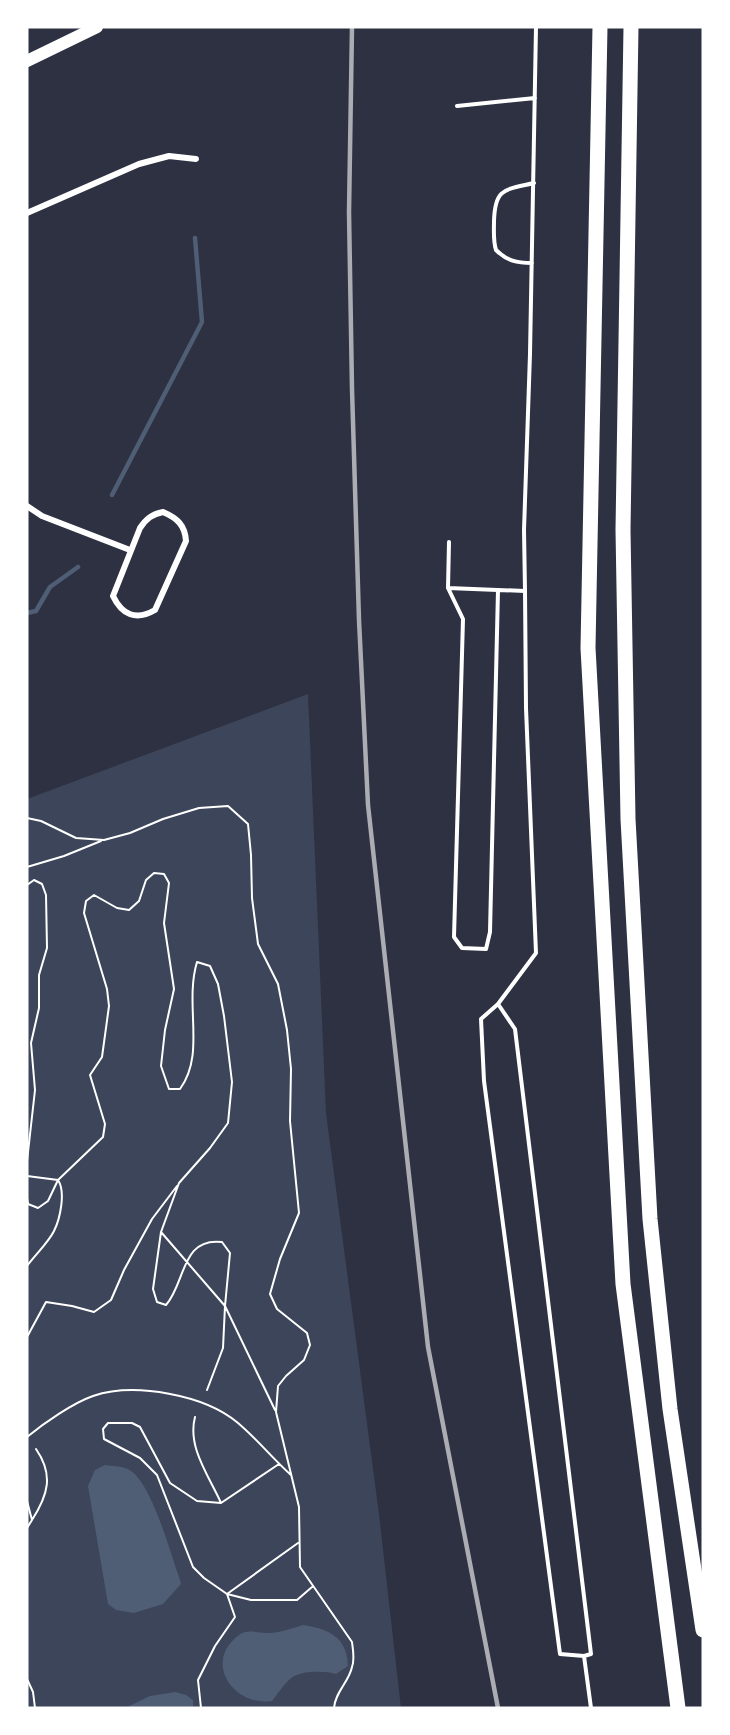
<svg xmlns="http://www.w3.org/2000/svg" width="730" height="1735" font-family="Mulish,sans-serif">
<rect width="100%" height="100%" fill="#2d3142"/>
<path fill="#3c4559" d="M 308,694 L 326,1113 L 379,1514 L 401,1708 L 27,1708 L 27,799 Z"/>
<path fill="#4f5d75" d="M 105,1465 C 112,1466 121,1466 128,1469 C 151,1480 170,1552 179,1577 L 181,1584 L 163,1604 L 134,1613 L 116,1610 L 108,1604 L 88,1486 L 95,1470 Z
M 303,1625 C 329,1629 347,1637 348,1666 L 336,1674 C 324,1671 301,1670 290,1679 C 283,1685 278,1694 272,1701 C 234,1707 202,1662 239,1635 C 248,1628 260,1634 271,1633 C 282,1632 293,1628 303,1625 Z
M 175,1692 L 186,1695 L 193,1700 L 193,1708 L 125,1708 L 150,1696 Z"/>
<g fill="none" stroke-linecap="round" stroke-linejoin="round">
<path stroke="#4f5d75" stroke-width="4.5" d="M 112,495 L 202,322 L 195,238
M 27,613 L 36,611 L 50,587 L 78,567"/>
<path stroke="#fff" stroke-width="2" d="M 27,818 L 41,821 L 76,838 L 104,840 L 130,833 L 163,819 L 199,808 L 228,806 L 248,824 L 251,855 L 252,898 L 258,944 L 278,984 L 287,1030 L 291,1069 L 290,1121 L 299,1213 L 280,1259 L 270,1294 L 277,1309 L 307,1333 L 310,1345 L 304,1360 L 286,1376 L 278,1386 L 276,1412 L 299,1507 L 300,1567 L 352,1642 C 353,1651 355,1659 352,1667 C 349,1682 335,1692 334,1708
M 27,867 L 64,856 L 101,841
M 27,885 L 34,880 L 42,884 L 46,895 L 47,948 L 39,975 L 39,1008 L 31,1043 L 35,1090 L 27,1161
M 27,926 L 27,930
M 27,1176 L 58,1180 C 66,1192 60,1219 54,1231 C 48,1243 35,1255 27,1266
M 27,1198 L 28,1204 L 38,1208 L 48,1201 L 58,1180 L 103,1137 L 105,1124 L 90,1075 L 102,1057 L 109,1006 L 107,989 L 84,913 L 86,901 L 94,895 L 117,908 L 129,910 L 139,901 L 146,880 L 154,873 L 164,874 L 169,883 L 164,923 L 174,989 L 165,1030 L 161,1066 L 169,1089 L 180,1089 C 206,1054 184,1005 197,962 L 210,966 L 218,984 L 224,1016 L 232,1082 L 228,1123 L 210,1148 L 179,1183 L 161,1232 L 153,1289 L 157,1302 L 166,1305 C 186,1282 181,1237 222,1242 L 230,1253 L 225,1306 L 223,1348 L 207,1390
M 161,1232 L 225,1306 L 275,1410
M 27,1337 L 46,1302 L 72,1306 L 94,1312 L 111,1300 L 124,1270 L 152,1219 L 177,1186
M 195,1417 C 187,1447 209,1476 221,1503
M 27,1437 C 44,1423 73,1403 93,1396 C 135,1382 205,1395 238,1423 C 257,1439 273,1459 291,1475
M 279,1464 L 221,1503 L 197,1501 L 170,1483 L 140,1427 L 132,1423 L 108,1423 L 103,1429 L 104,1439 L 140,1458 L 157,1475 L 193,1567 L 204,1578 L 227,1594 L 251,1600 L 297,1600 L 312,1587
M 27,1501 L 32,1520 L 27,1528
M 32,1520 C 48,1495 54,1475 36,1449
M 227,1594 L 298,1543
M 27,1679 L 33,1692 L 35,1708
M 201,1708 L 198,1680 L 215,1646 L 235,1617 L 227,1594"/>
<path stroke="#fff" stroke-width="4" d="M 457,106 L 535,98
M 532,263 C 517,263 507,261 496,250 C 493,241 494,231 494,221 C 495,188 504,190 534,183
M 449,542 L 448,588 L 525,591 L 524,530 L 530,354 L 536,27
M 448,588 L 463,619 L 454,937 L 462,948 L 486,949 L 490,932 L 498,590
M 498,1004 L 481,1019 L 484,1081 L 560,1654 L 584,1656 L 591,1654 L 515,1029 L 498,1004 L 536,953 L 526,708 L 525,591
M 584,1656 L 591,1708"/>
<path stroke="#fff" stroke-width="6" d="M 27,213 L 139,164 L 169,156 L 196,159
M 27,506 L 42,516 L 130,550
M 163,512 C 177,518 185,525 186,541 L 155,610 C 136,621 122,615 113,596 L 140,528 C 146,519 152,514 163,512 Z"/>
<path stroke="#fff" stroke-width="12" d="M 27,61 L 97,27"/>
<path stroke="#fff" stroke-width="15" d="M 600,27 L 588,648 L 623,1284 L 678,1708
M 631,27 L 623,530 L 628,819 L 650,1219 L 670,1409 L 703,1630"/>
<path stroke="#abadb3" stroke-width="4.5" d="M 352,27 L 349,212 L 352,389 L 359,620 L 368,805 L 428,1347 L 498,1708"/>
</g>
<rect width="730" height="1735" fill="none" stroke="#ffffff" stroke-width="57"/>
</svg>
